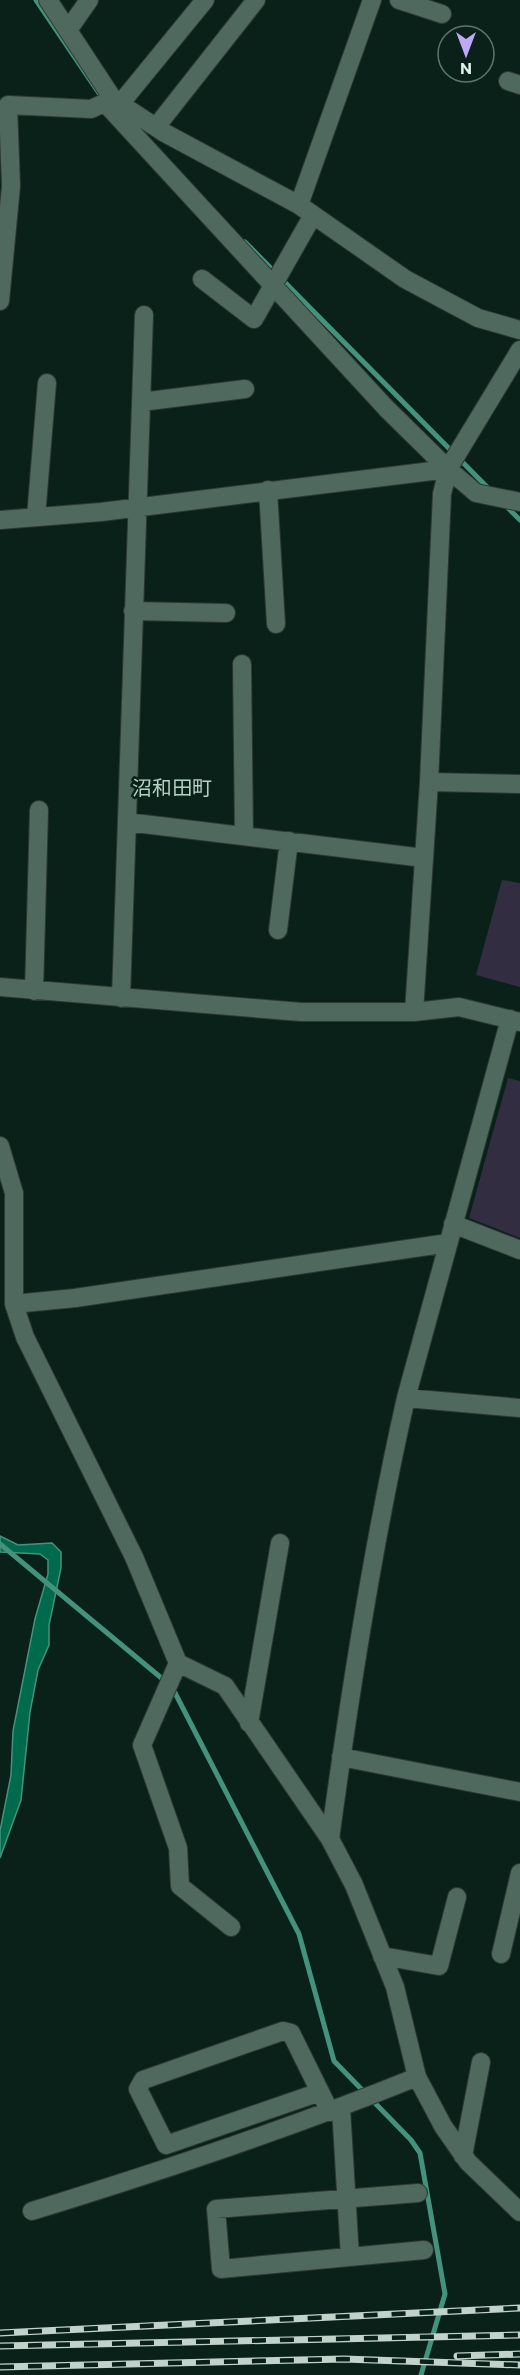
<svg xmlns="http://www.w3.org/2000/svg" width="520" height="2375" font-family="Commissioner,'Noto Sans JP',sans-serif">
<rect width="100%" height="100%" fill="#092119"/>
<path fill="#006a4d" stroke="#44927c" stroke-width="1.5" d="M 0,1536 L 18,1545 L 52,1543 L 61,1552 L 61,1568 L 49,1625 L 49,1645 L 38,1670 L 30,1712 L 21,1800 L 0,1858 L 0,1831 L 11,1775 L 13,1731 L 35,1619 L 48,1574 L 48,1560 L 40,1554 L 0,1552 Z"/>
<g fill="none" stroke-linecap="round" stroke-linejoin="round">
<path stroke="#44927c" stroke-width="5" d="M 36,0 L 103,99
M 245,242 L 491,491
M 504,504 L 520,520
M 0,1544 L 165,1681
M 172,1687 L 299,1934 L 334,2061 L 411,2140 L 420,2153 L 445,2294 L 421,2375"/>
</g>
<path fill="#322d40" d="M 502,880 L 520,883 L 520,987 L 476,975 Z
M 508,1078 L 520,1081 L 520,1238 L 469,1218 Z"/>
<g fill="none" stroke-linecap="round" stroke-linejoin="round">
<defs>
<path id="street" d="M 48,0 L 113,99 L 163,132 L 299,205 L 405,279 L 478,318 L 520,330
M 399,0 L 442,14
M 68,30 L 89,0
M 508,81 L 520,85
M 105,103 L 386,408 L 448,469 L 476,493 L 520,502
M 120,104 L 205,0
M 156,127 L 256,0
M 299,205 L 372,0
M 202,279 L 254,319 L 313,215
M 0,301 L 11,186 L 8,105 L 91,109 L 113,99
M 141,402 L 245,389
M 268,490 L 276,624
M 36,517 L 47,383
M 0,520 L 101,512 L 448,469
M 133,611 L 226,613
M 242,664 L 244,836
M 429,782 L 520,784
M 127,822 L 424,858
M 278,930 L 289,841
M 0,987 L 301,1012 L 414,1012 L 459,1007 L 520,1022
M 34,991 L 39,810
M 121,998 L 144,315
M 414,1012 L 429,782 L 442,494 L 448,469 L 520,350
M 0,1146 L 14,1193 L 14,1304 L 25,1337 L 134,1557 L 178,1663 L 225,1686 L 330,1839 L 354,1885 L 395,1987 L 417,2077 L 443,2126 L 468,2162 L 520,2212
M 453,1224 L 520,1250
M 14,1304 L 75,1298 L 448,1243
M 406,1398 L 520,1408
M 178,1663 L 142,1745 L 178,1848 L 180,1886 L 231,1927
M 249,1723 L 280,1543
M 341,1757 L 520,1792
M 330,1839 C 350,1691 373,1543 406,1398 L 510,1019
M 501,1954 L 520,1873
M 382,1956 L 439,1966 L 457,1897
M 320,2092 L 166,2145 L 138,2089 L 143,2080 L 283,2031 L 291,2033 L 330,2112
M 341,2108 L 350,2257
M 463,2156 L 481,2062
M 418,2193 L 216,2209 L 221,2269 L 424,2250
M 32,2211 C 162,2171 291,2128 417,2077"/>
</defs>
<use href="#street" stroke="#2d3933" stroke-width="20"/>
<use href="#street" stroke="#4f695e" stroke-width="18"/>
<defs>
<path id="rail" d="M 0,2333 L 520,2308
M 0,2346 L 520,2335
M 457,2356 L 520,2354
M 0,2367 L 344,2359 L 520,2365"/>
</defs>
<use href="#rail" stroke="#c1d2cb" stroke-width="7"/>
<use href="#rail" stroke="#092119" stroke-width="4.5" stroke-dasharray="14" stroke-linecap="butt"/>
</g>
<g text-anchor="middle" stroke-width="5" stroke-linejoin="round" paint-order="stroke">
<g font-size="20" fill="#b4d1c4" stroke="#092119">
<text x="172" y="795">沼和田町</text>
</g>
</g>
<g transform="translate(466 54) rotate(180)"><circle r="28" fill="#092119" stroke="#5f746c" stroke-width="1.5"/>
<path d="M0-4.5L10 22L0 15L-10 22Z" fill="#bda9f5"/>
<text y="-9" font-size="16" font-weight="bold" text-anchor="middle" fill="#e1f0e9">N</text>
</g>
</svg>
